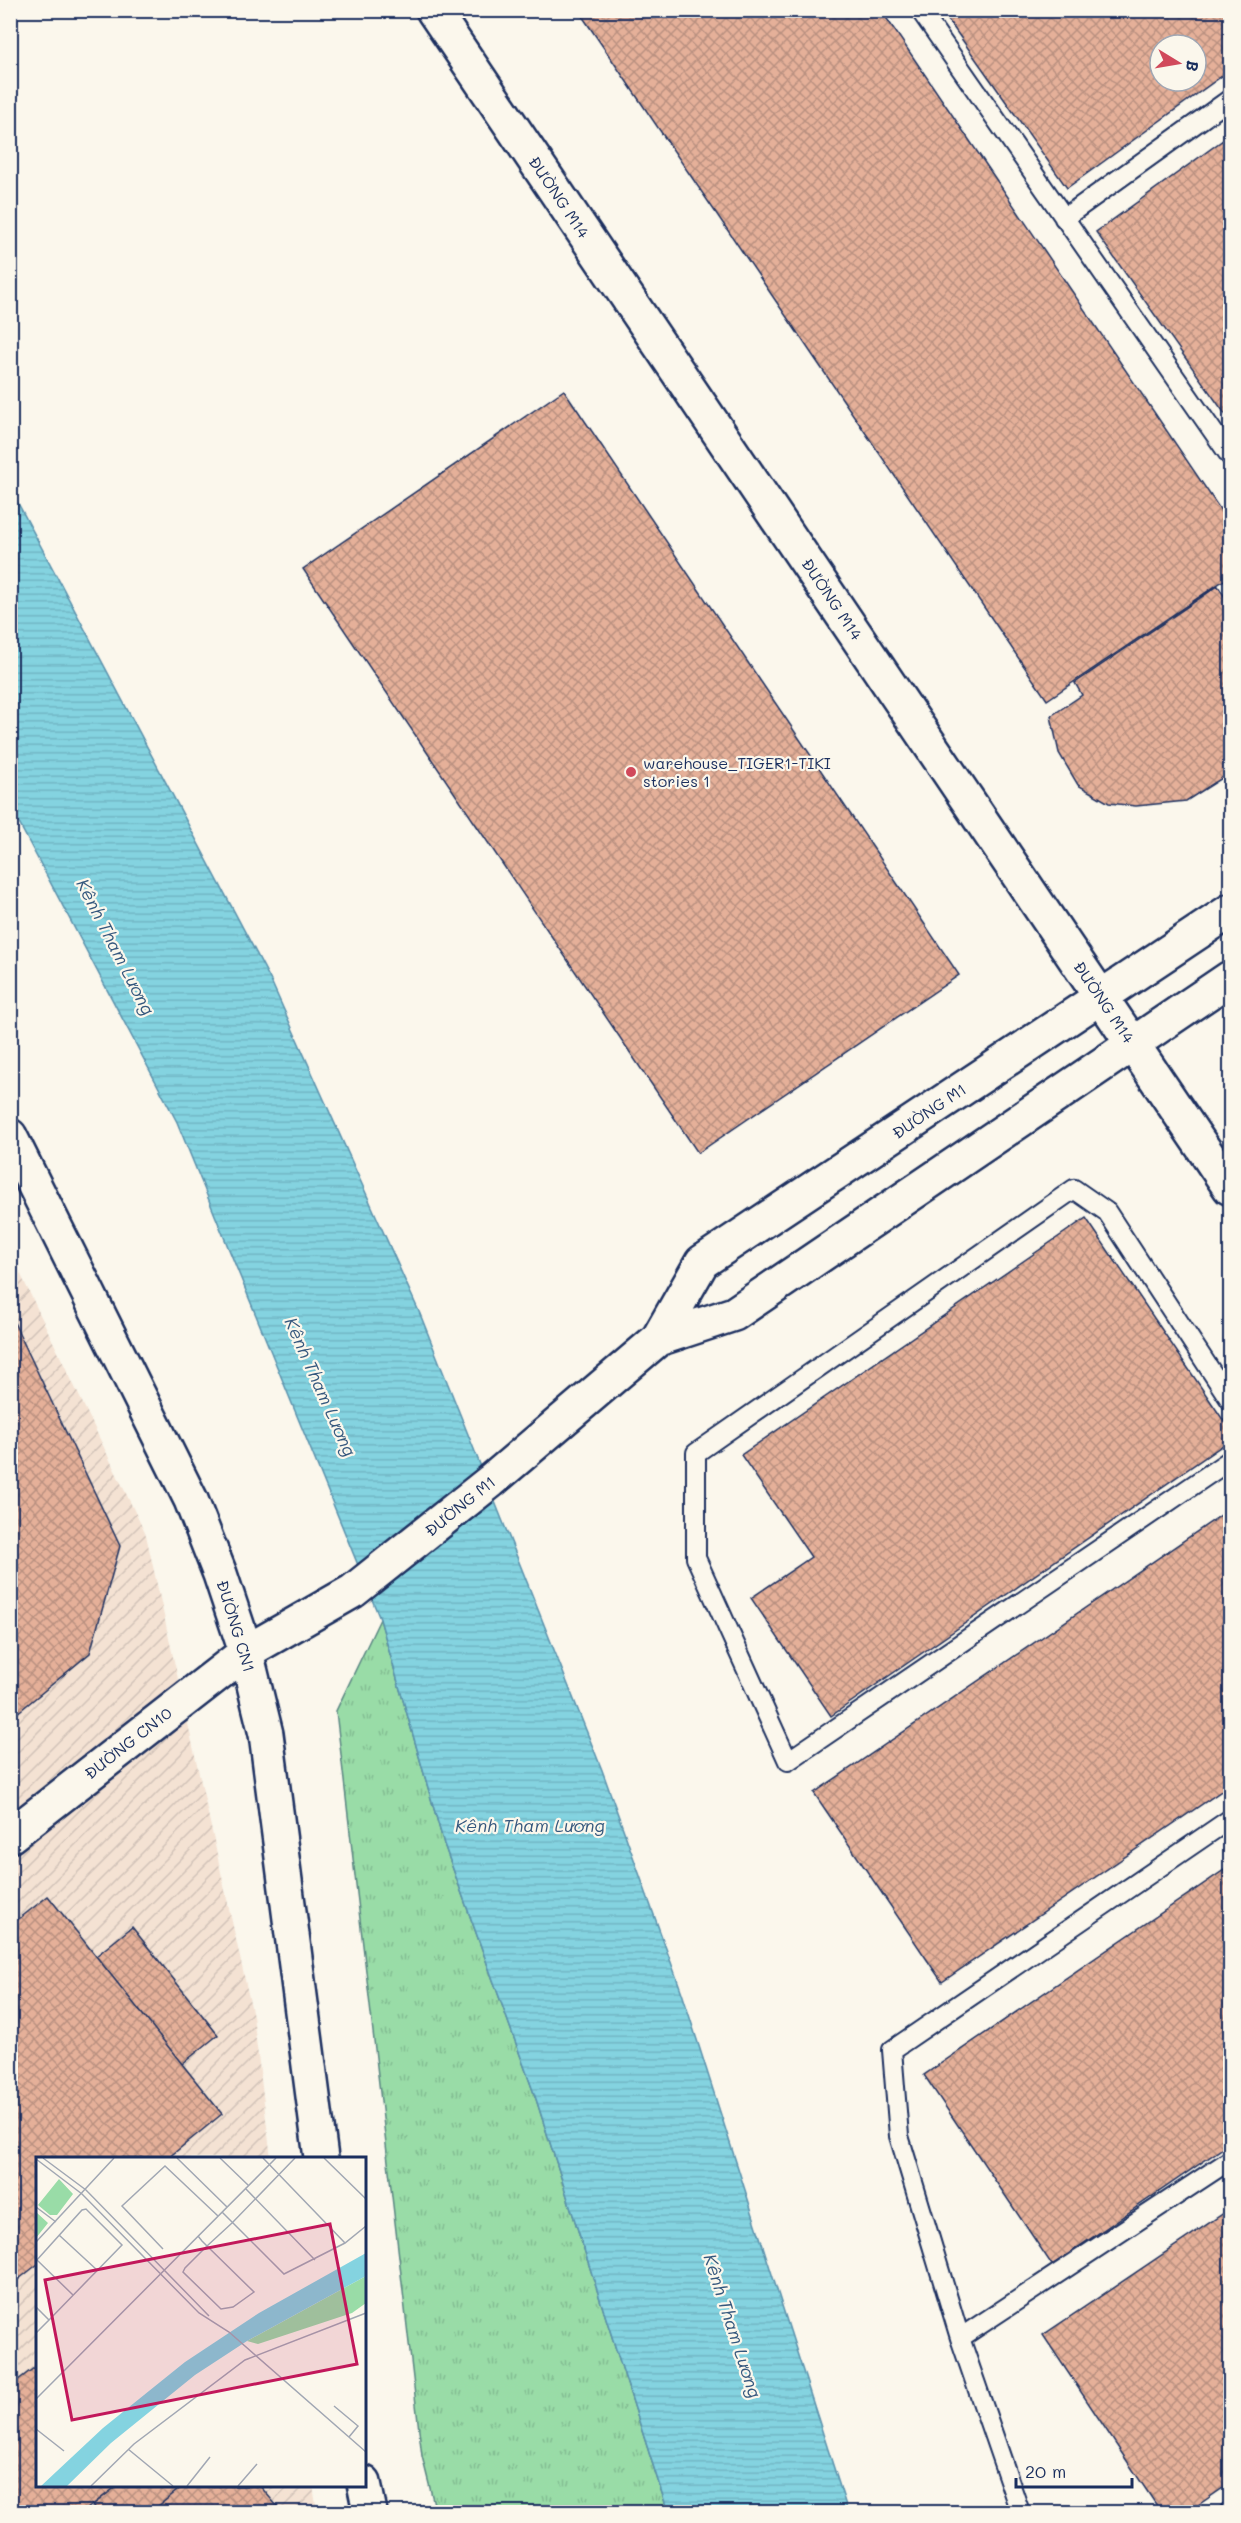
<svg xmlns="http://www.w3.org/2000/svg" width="1241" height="2523" font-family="Mali,sans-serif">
<defs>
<pattern id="industrial-furrows" width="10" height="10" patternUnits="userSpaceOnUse" patternTransform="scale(1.5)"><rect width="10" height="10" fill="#f4e2d3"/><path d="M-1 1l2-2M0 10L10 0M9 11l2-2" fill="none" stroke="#d1c2b8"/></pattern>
<pattern id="grass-tufts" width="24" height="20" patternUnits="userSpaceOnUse" patternTransform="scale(1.5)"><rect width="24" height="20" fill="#99dca7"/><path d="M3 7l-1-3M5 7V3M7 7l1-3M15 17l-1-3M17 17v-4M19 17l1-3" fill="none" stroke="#83bd92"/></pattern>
<pattern id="water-rules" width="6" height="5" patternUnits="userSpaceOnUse" patternTransform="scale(1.5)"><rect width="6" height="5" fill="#84d3e0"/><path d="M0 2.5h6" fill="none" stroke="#71b5c3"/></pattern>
<pattern id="building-cross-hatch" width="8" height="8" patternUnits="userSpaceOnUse" patternTransform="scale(1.5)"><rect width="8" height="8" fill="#e5b099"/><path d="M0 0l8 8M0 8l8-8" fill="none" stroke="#b99080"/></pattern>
</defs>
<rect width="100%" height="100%" fill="#fbf7ec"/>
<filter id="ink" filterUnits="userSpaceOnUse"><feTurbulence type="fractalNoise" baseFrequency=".0167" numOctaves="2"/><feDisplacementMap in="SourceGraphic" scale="12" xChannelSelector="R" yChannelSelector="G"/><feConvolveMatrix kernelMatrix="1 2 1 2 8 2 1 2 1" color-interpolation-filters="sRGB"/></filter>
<g filter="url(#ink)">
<path fill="url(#industrial-furrows)" d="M 10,1252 L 146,1535 L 253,2016 L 271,2158 L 38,2158 L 38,2486 L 313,2486 L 317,2512 L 11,2512 Z"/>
<path fill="url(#grass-tufts)" stroke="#5a8682" stroke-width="1.5" d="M 380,1619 L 444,1844 L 536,2099 L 668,2512 L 436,2512 L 422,2456 L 336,1711 Z"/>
<path fill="url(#water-rules)" stroke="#5a91ac" stroke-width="1.5" d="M 10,488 L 271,981 L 420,1314 L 602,1770 L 682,1993 L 848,2512 L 668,2512 L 536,2099 L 444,1844 L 380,1619 L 177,1122 L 11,808 Z"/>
<path fill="url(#building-cross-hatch)" stroke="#1b2f5e" stroke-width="1.5" fill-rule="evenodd" d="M 578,10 L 881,10 L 1230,524 L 1230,576 L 1047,700 Z
M 941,10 L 1230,10 L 1230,70 L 1067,188 ZM 1160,45 L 1196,45 L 1196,81 L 1160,81 Z
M 1230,135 L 1230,421 L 1096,232 Z
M 564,390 L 959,975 L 698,1153 L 303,569 Z
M 1218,586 L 1228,602 L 1230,600 L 1230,773 L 1186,801 L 1136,806 L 1109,803 L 1078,785 L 1059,753 L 1051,716 L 1082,695 L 1075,683 Z
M 1086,1218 L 1230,1430 L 1230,1440 L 831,1716 L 751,1598 L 811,1557 L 741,1455 Z
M 10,1314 L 120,1546 L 90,1653 L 10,1719 Z
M 1230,1509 L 1230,1785 L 942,1982 L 814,1793 Z
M 1230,1866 L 1230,2143 L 1052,2265 L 924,2075 Z
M 48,1896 L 222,2114 L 168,2158 L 38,2158 L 38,2264 L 10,2286 L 10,1926 Z
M 132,1927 L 218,2035 L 182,2064 L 96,1956 Z
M 1230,2209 L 1230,2483 L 1188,2512 L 1161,2512 L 1043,2335 Z
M 38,2365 L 38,2486 L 117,2486 L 83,2512 L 10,2512 L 10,2386 Z
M 117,2486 L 183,2486 L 151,2512 L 99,2512 L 93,2505 Z
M 183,2486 L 260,2486 L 282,2512 L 151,2512 Z"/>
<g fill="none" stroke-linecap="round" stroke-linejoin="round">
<defs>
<path id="service" d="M 920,10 L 1230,456
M 1064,218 L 1230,99
M 1230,1400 L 1107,1212 L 1074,1189 L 696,1453 L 696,1558 L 788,1761 L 1230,1460
M 960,2338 L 1230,2160
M 1020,2512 L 960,2338 L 899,2136 L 892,2050 L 1230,1819
M 1229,2512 L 1230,2512"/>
<path id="minor" d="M 433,10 L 1230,1188
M 10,1836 L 246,1652"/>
<path id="tertiary" d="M 10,1136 L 191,1500 L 220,1574 L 246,1652 L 266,1734 L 321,2158
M 658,1339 L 734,1314 L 1230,978
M 246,1652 L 353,1591 L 491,1481 L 658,1339 L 702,1262 L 1230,911
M 364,2483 L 370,2512"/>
</defs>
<use href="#service" stroke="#1b2f5e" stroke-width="22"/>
<use href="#minor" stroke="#1b2f5e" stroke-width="38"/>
<use href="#tertiary" stroke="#1b2f5e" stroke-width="38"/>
<use href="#service" stroke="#fbf7ec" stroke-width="18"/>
<use href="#minor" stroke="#fbf7ec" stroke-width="33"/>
<use href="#tertiary" stroke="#fbf7ec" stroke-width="33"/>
</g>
</g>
<circle fill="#d1495b" stroke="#fbf7ec" stroke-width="2" cx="631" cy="772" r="6"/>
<g text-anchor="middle" stroke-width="4.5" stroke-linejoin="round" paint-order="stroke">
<g font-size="16" fill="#1b2f5e" stroke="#fbf7ec">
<text transform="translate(559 197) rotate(56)" y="6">ĐƯỜNG M14</text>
<text transform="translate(832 599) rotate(56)" y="6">ĐƯỜNG M14</text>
<text transform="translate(1104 1002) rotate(56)" y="6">ĐƯỜNG M14</text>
<text transform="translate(929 1111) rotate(-34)" y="6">ĐƯỜNG M1</text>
<text transform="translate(460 1506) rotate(-39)" y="6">ĐƯỜNG M1</text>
<text transform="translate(236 1626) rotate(73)" y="6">ĐƯỜNG CN1</text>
<text transform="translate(128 1743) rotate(-38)" y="6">ĐƯỜNG CN10</text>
</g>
<g font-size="16" fill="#1b2f5e" stroke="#fbf7ec" text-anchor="start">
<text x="643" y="769">warehouse_TIGER1-TIKI<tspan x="643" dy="18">stories 1</tspan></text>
</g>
<g font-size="18" font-style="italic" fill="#35587e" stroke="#fbf7ec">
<text transform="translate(115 947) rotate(63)" y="6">Kênh Tham Lương</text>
<text transform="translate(320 1387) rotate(66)" y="6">Kênh Tham Lương</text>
<text x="530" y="1832">Kênh Tham Lương</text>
<text transform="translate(732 2326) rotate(72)" y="6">Kênh Tham Lương</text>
</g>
</g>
<g transform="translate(36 2157)">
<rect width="330" height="330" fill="#fbf7ec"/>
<path d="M 330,119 L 330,146 L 316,156 L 222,187 L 211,184 Z" fill="#99dca7"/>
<path d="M 23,22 L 37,37 L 21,58 L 14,58 L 2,48 ZM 0,55 L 12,66 L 0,81 Z" fill="#99dca7"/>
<path d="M 330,96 L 330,119 L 211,184 L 159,218 L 75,286 L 31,329 L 5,329 L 67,271 L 149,205 L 223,156 Z" fill="#84d3e0"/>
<path fill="none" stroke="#a1a7b3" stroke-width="1.5" d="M 7,1 L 50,33 L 173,159M 141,1 L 191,50M 184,1 L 212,28M 227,1 L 309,86M 288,1 L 330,42M 0,2 L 46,37 L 163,156 L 193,175 L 330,295M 209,31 L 279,103M 0,50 L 20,65M 186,55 L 248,117 L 309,86 L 330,69M 23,78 L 61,113M 162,79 L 166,84 L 171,89 L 218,135 L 197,150 L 185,152 L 147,115 L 149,111 L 171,89 L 196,66 L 259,1M 0,85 L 78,1M 127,92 L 86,49 L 129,9 L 182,59M 1,103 L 37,138M 0,104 L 46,53 L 50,52 L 86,88 L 13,163M 0,150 L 13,163 L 0,176M 0,242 L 240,1M 298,249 L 322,269 L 313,280M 0,272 L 28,294M 92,292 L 137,329M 55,329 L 98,287 L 209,203 L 330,156M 151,329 L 174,300M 202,329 L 221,307"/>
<path fill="#c2185b" fill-opacity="0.15" stroke="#c2185b" stroke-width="3" d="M 294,67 L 321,207 L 36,263 L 9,123 Z"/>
<rect width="330" height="330" fill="none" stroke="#1b2f5e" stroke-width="3"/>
</g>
<rect width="1241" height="2523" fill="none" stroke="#fbf7ec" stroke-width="36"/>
<rect x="18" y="18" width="1205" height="2487" fill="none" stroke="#1b2f5e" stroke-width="2" filter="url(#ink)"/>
<g transform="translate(1178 63) rotate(101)"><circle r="28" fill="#fbf7ec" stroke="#a1a7b3" stroke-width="1.5"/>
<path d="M0-4.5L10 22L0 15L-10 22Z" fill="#d1495b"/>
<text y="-9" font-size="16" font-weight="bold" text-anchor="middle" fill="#1b2f5e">B</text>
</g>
<path d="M1016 2478v9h116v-9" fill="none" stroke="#1b2f5e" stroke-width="3"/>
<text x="1025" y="2478" font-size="18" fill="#1b2f5e" stroke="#fbf7ec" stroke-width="4.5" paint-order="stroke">20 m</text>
</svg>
